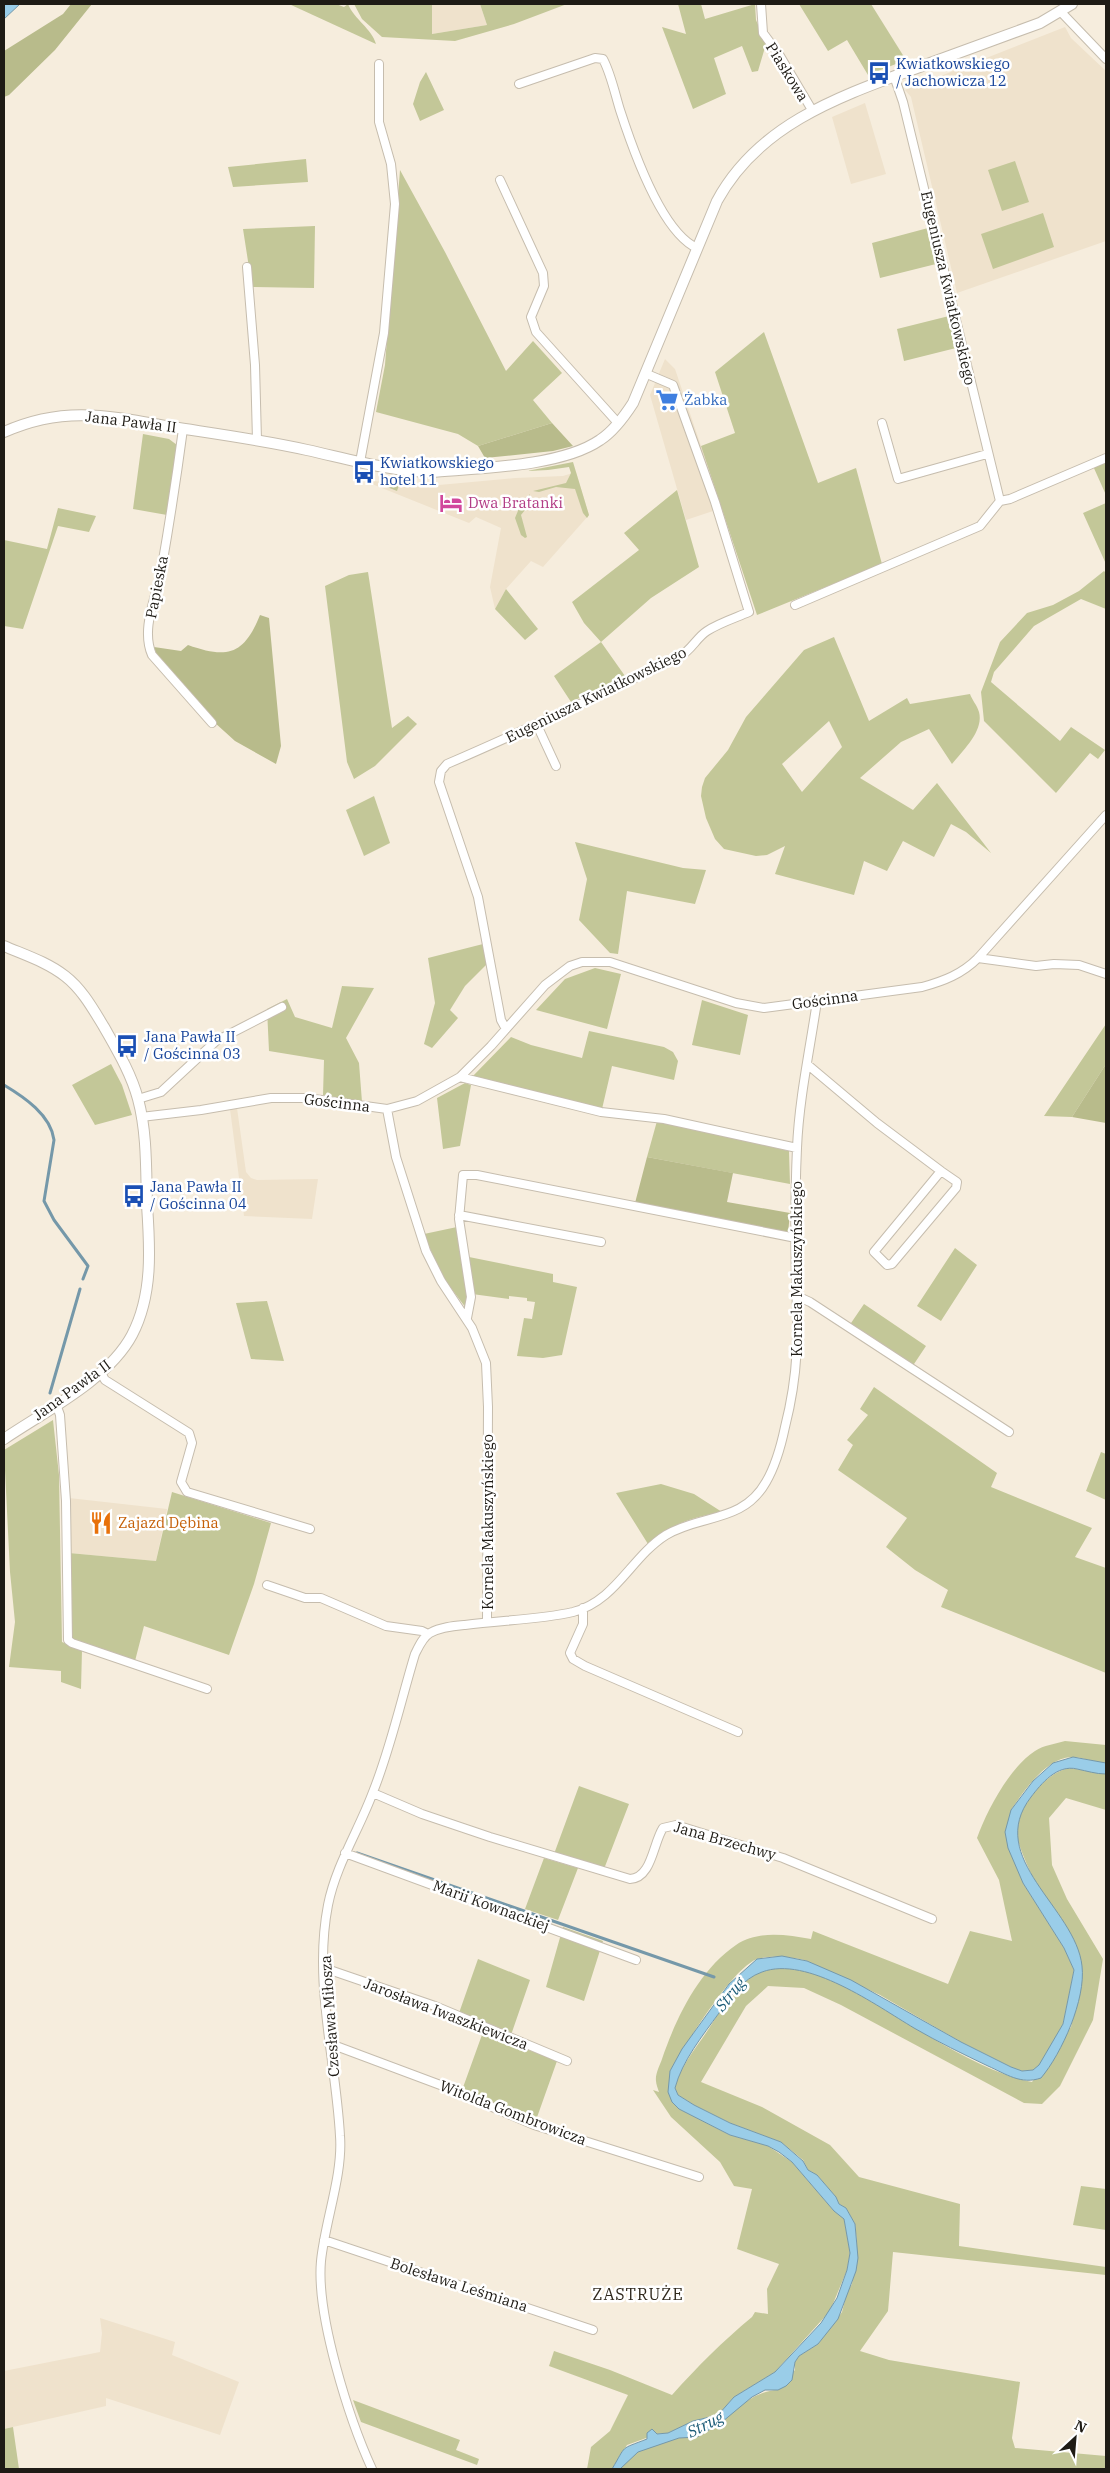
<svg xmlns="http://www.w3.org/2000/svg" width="1110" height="2473" font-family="'IBM Plex Serif',serif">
<rect width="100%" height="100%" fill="#f6eddd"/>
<path fill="#efe2cc" d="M 432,4 L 480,4 L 487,25 L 432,34 Z
M 1065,27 L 1071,38 L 1106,71 L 1106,241 L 957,293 L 911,97 L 905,90 Z
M 865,103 L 886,174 L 851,184 L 832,117 Z
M 665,359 L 675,369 L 722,508 L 686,520 L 650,395 Z
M 576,472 L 589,515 L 543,567 L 531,561 L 506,589 L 495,609 L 490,587 L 501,528 L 476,517 L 469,523 L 357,478 L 399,485 L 428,486 L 515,478 L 563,476 Z
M 237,1108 L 246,1172 L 251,1178 L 257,1180 L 318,1179 L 312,1219 L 244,1216 L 230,1109 Z
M 69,1498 L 167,1509 L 156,1561 L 69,1553 Z
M 100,2318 L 175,2342 L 172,2355 L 239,2382 L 220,2435 L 106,2398 L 106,2406 L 4,2429 L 4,2371 L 100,2352 L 102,2333 Z"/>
<path fill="#c3c798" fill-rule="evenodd" d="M 289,4 L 336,4 L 344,7 L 348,4 C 354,19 372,29 376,44 Z
M 354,4 L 432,4 L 432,34 L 487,25 L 480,4 L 567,4 L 514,24 L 455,41 L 382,37 L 362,19 Z
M 678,4 L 701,4 L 705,19 L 755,4 L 756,20 L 766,44 L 758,71 L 752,72 L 742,46 L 714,58 L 726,94 L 693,109 L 662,27 L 686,34 Z
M 799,4 L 871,4 L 906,60 L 868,75 L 847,40 L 828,51 Z
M 426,72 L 444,110 L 420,121 L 413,104 L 420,82 Z
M 306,159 L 308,182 L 233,187 L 228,167 Z
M 1015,161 L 1029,202 L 1002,211 L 988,170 Z
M 400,170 L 445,252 L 506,371 L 533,341 L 562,373 L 533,400 L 552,423 L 478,446 L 458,434 L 376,412 L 385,365 Z
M 1043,213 L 1054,247 L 993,269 L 981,234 Z
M 315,226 L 314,288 L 252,287 L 243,229 Z
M 928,228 L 936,264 L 880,278 L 872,243 Z
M 949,316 L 956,348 L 904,361 L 897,329 Z
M 764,332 L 818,483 L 856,468 L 882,564 L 757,615 L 701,446 L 735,433 L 715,372 Z
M 143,434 L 169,439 L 177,445 L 167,515 L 133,509 Z
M 1106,460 L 1106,495 L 1093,466 Z
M 573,462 L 589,515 L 587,518 L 583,513 L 575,489 L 556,487 L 539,492 L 533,491 L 566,483 L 571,473 L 569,467 L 548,470 L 527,471 Z
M 390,477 L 401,479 L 397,491 L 387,487 Z
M 677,490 L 699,567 L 651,598 L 601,642 L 625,676 L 571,702 L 554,676 L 601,642 L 584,623 L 572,602 L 639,550 L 624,533 Z
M 530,494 L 529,505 L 521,515 L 527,537 L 525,538 L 521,535 L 515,518 L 520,506 Z
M 1106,503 L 1106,564 L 1083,513 Z
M 58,508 L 96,516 L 89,532 L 58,526 L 23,629 L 4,626 L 4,540 L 47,549 Z
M 1104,571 L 1106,573 L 1106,609 L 1081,599 L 1034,626 L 994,672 L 991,682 L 1060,741 L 1071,727 L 1105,750 L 1098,759 L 1090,753 L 1056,793 L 984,721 L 981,692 L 1000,642 L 1027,613 L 1053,605 L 1079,591 Z
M 368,572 L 392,728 L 408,716 L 417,724 L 375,766 L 354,779 L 347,762 L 325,586 L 349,575 Z
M 506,589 L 538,629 L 525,640 L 495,609 Z
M 834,637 L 869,721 L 907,698 L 910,704 L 970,694 C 972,700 977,705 979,712 C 984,731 963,750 952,764 L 929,729 L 901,742 L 860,778 L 913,810 L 937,783 L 991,853 L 966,832 L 951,824 L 934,857 L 903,841 L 887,871 L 864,861 L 854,895 L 775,874 L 785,846 L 767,855 L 756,856 L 724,849 L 715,839 L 706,818 L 701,796 L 702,787 L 705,778 L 728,750 L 746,717 L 804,650 ZM 829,721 L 842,747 L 802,792 L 782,764 Z
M 374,796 L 390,843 L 364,856 L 346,810 Z
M 575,842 L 683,868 L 706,870 L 695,904 L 627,891 L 618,954 L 610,953 L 579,920 L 587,879 Z
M 483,944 L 487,964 L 465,986 L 450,1010 L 458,1018 L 432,1048 L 424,1044 L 435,1003 L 428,958 Z
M 595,968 L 621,974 L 607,1029 L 536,1010 L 565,979 Z
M 342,986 L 374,988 L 346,1038 L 359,1063 L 362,1102 L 323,1095 L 324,1060 L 269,1051 L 267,1009 L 287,999 L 295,1017 L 332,1028 Z
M 702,1000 L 748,1015 L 740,1055 L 692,1045 Z
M 1106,1024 L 1106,1064 L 1072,1117 L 1044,1116 Z
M 589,1031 L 664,1047 L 673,1052 L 678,1061 L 674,1080 L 612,1066 L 602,1109 L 472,1077 L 511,1037 L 531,1045 L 582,1058 Z
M 111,1064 L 122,1085 L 132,1115 L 95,1125 L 72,1085 Z
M 465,1083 L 471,1085 L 460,1146 L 443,1149 L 437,1098 Z
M 657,1121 L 789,1151 L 790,1184 L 647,1157 Z
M 457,1227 L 466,1291 L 466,1308 L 441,1275 L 424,1234 Z
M 955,1248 L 977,1265 L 941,1321 L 917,1306 Z
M 469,1257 L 553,1274 L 553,1282 L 577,1287 L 562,1355 L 543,1358 L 517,1356 L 524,1318 L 532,1319 L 535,1302 L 527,1301 L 527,1298 L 509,1296 L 509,1299 L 472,1294 Z
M 267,1301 L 284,1361 L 251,1359 L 236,1303 Z
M 864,1304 L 926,1346 L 912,1367 L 849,1326 Z
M 874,1387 L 997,1473 L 991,1487 L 1092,1528 L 1075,1557 L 1106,1568 L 1106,1673 L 941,1607 L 948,1590 L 915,1570 L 886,1547 L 907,1518 L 838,1470 L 853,1445 L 847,1440 L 868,1415 L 860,1409 Z
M 53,1420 L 59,1475 L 62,1642 L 82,1650 L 81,1689 L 61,1682 L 61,1671 L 9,1667 L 15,1622 L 10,1572 L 4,1450 Z
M 1101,1452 L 1106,1454 L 1106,1500 L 1086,1491 Z
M 661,1484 L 694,1494 L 722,1512 C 693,1517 671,1524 648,1544 L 616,1493 Z
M 172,1492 L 271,1523 L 254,1584 L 229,1655 L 144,1626 L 135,1661 L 71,1639 L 69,1553 L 156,1561 Z
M 1065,1741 L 1106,1745 L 1106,1763 C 1095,1762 1082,1757 1071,1757 C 1045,1759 1024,1791 1011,1810 L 1023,1883 L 1064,1948 L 1074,1970 L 1063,2024 L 1040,2065 L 1033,2070 L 1022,2071 L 1011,2067 L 961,2042 L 880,1995 L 807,1961 C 795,1957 770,1955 757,1959 C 731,1969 685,2046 670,2071 L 679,2109 L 730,2135 L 768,2146 L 792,2162 L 834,2211 L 844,2218 L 850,2253 L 847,2270 L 830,2311 L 775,2372 L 734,2397 L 718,2415 L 700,2419 L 668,2433 L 657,2434 L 627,2445 L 612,2469 L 587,2469 L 591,2447 L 610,2431 L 628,2395 L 549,2366 L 554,2351 L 610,2370 L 672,2395 C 697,2367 723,2341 752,2317 L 755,2312 L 768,2314 L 767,2289 L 779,2264 L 737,2249 L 752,2189 L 734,2186 L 720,2162 L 671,2117 L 653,2090 L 659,2092 C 658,2089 656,2084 656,2081 C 655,2074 660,2065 662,2059 C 676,2018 699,1970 736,1945 C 759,1930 786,1935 811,1939 L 813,1931 L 948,1984 L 970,1931 L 1012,1941 L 999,1880 L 977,1838 C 987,1810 1010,1767 1035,1751 C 1044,1745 1055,1744 1065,1741 Z
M 1070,1768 L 1106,1774 L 1106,1810 L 1066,1798 L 1049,1818 L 1052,1865 L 1067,1899 L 1103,1959 L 1093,2020 L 1060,2086 L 1042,2104 L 1024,2103 L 841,2005 L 804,1988 L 768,1986 L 746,2006 L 701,2082 L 762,2107 L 830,2145 L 859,2177 L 960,2204 L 959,2246 L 1106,2267 L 1106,2275 L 893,2252 L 888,2311 L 860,2351 L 889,2360 L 1020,2382 L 1012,2438 L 1015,2448 L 1106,2456 L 1106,2469 L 620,2469 C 627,2452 663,2440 680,2438 C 686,2437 693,2438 699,2436 C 727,2422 746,2391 778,2390 L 795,2370 L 795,2362 L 799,2356 L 818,2344 L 842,2312 L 847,2292 L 852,2284 L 857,2243 L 855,2224 L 846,2208 L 839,2204 L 836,2197 L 817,2175 L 808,2170 L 803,2160 L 781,2142 L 730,2123 L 694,2105 L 678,2095 L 675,2088 C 681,2063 700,2044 713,2022 C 725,2004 740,1979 762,1972 C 808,1955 877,2006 915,2028 C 951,2049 991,2074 1032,2082 L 1071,2027 L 1082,1975 L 1082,1966 C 1066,1937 1013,1853 1016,1824 C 1018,1813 1027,1803 1033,1794 C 1043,1782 1054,1771 1070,1768 Z
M 579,1786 L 629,1804 L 604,1869 L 554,1854 Z
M 544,1858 L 578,1868 L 558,1920 L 525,1909 Z
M 563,1927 L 603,1941 L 584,2001 L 546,1987 Z
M 478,1959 L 530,1980 L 511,2035 L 459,2013 Z
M 483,2032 L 557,2061 L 535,2123 L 461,2093 Z
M 1081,2186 L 1106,2189 L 1106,2230 L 1073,2225 Z
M 353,2400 L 460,2440 L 456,2450 L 479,2459 L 477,2465 L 361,2422 Z
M 13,2427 L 19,2469 L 4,2469 L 4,2429 Z"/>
<path fill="#b8bb8b" d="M 71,4 L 92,4 L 55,50 L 9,95 L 4,97 L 4,51 L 63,14 Z
M 552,423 L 573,446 L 553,451 L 485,458 L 478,446 Z
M 260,615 L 269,618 L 281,746 L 276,764 L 235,741 L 214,722 L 156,656 L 154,647 L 181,651 L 188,645 C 227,659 244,655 260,615 Z
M 1106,1064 L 1106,1123 L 1072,1117 Z
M 647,1157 L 733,1173 L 727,1202 L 790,1213 L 788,1233 L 635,1203 Z"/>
<path fill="#9acde8" stroke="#7598a9" d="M 4,4 L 20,4 L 4,19 Z
M 1073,1757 L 1106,1763 L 1106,1774 C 1096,1774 1087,1771 1077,1769 C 1057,1764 1041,1784 1031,1797 C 984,1858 1076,1908 1082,1966 C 1086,1999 1062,2053 1041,2078 C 1021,2085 1006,2074 988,2066 C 963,2054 938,2042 914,2028 C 877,2006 807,1955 762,1972 C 742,1979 731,1997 719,2013 C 703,2035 682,2061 675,2088 L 678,2095 L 694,2105 L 730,2123 L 781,2142 L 803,2161 L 808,2170 L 817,2175 L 836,2197 L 839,2204 L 846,2208 L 855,2224 L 858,2258 L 856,2271 L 838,2319 L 818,2344 L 799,2356 L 795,2362 L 792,2380 L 786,2386 L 778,2390 L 765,2390 L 752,2397 L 722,2422 L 697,2437 L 679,2438 L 638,2452 L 620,2469 L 612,2469 C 627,2444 619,2450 647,2439 L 647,2433 L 652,2429 L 657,2434 L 668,2433 L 693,2421 L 718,2415 L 734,2397 L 775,2372 L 821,2323 L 837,2298 L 847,2270 L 850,2253 L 844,2219 L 834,2211 L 792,2162 L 779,2152 L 768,2146 L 730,2135 L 679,2109 L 672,2102 L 668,2092 L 670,2071 L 682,2049 L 729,1984 L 757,1959 L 782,1956 L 807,1961 L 851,1980 L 961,2042 L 1011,2067 L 1022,2071 L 1033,2070 L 1039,2065 L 1063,2024 L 1074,1970 L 1064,1948 L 1023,1883 L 1008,1848 L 1005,1832 L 1011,1810 L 1033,1781 L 1053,1763 Z"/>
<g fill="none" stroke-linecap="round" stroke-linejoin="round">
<path stroke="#7598a9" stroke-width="3" d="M 4,1085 C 24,1097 51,1115 54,1140 L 44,1201 L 54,1220 L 88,1266 L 83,1279
M 50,1393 L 80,1289
M 357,1853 L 714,1977"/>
<defs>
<path id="minor" d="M 761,4 L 763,33 L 780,56 L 812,110
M 1061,12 L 1106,59
M 894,76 L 903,102 L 1000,501
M 519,84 L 595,58 L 603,59 C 611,74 615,94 620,110 C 632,147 661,232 697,248
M 500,180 L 543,273 L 544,286 L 531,317 L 536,332 L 618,423
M 247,267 L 255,365 L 257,440
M 882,423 L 898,479 L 987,454
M 183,429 C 177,474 170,520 162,566 C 158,594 140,627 152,655 L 212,723
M 360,462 L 384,333 L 395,204 L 391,164 L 379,122 L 379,64
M 1000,501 L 1010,499 L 1106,458
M 795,605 L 980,526 L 1000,501
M 537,725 L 556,766
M 978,958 L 1036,966 L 1054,964 L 1079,965 L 1106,974
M 506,1029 L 501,1020 L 478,897 L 439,782 L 441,771 L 447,764 C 526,730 602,694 679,657 C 692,650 696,638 707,631 C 719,623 735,618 749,612 L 715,502 L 673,385 L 647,374
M 808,1065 L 877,1123 L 941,1171 L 874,1252 L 887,1265 L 892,1264 L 956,1188 L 957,1182 L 941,1171
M 460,1077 L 601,1112 L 664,1119 L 797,1148
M 138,1099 L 161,1092 L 216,1041 L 282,1007
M 387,1109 L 396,1157 L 426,1251 L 441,1281 L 472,1328 L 486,1363 L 488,1407 L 487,1622
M 141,1117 L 201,1110 L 271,1098 L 307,1098 L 387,1109 L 417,1101 L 460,1077 L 491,1046 L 545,985 L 570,966 L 582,962 L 610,962 L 736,1003 L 764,1008 L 922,987 C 944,981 962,974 978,958 L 1106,815
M 459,1215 L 601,1242
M 797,1296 L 810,1302 L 1009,1432
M 467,1318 L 471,1297 L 459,1219 L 463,1175 L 477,1175 L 796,1238
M 101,1373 L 105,1380 L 189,1433 L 192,1443 L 181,1482 L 187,1492 L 310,1529
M 56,1404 L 60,1415 L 66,1501 L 68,1640 L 72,1643 L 207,1689
M 267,1585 L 305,1598 L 321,1598 L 386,1626 L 422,1631 L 428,1634
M 583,1608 L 583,1624 L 570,1653 L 573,1659 L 585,1666 L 738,1732
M 373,1793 L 422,1814 L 490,1837 L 630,1879 C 652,1878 653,1843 663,1828 L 676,1825 L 783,1858 L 932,1919
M 345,1853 L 636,1960
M 324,1968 L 435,2006 L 567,2061
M 328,2043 L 443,2086 L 534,2125 L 699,2177
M 324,2240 L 593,2330
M 372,2469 C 349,2419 316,2315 321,2261 C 325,2221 343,2175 340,2136 C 336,2060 313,1982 328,1905 C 336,1865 359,1830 373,1792 C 391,1747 401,1700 415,1654 C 419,1646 423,1637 430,1633 C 441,1627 454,1626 465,1625 C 501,1620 538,1620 573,1612 C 616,1601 631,1557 666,1535 C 701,1514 743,1523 766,1482 C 776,1465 781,1446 785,1427 C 799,1372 798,1335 796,1279 C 795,1236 795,1192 797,1148 C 799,1099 810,1049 817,1001"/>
<path id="tertiary" d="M 4,432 C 64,405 110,416 172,427 C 217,434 262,440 307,450 C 348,459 388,471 431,472 C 478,468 561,467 600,440 C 614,431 624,417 633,403 L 717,201 C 758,125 838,97 914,69 C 956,54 998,38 1040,23 L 1072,4
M 4,946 C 25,955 47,962 65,976 C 82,989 93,1009 104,1027 C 117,1050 131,1073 138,1099 C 147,1132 146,1170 147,1205 C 150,1248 153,1295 132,1335 C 108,1380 45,1411 4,1439"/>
</defs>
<use href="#minor" stroke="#c6bdae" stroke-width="10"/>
<use href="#tertiary" stroke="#c6bdae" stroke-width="12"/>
<use href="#minor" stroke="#fff" stroke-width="8"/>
<use href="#tertiary" stroke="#fff" stroke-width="10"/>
</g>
<defs>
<symbol id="bus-bare" viewBox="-9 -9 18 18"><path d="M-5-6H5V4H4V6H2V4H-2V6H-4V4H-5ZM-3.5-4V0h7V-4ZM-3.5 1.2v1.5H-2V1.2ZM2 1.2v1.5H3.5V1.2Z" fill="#1a4fb4" stroke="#fff" stroke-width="2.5" paint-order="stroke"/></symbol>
<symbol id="supermarket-bare" viewBox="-9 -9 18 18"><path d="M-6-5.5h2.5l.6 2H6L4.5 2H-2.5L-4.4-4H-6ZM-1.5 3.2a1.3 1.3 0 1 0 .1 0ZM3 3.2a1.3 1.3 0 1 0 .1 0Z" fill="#3f7fe0" stroke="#fff" stroke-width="2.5" paint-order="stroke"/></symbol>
<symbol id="hotel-bare" viewBox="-9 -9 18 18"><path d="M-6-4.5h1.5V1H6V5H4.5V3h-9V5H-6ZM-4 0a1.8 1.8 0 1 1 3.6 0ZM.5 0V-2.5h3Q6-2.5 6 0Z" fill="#d1479c" stroke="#fff" stroke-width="2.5" paint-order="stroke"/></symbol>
<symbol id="restaurant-bare" viewBox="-9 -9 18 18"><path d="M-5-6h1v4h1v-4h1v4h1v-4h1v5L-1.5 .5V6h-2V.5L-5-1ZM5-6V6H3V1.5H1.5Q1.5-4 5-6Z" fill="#e8710a" stroke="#fff" stroke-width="2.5" paint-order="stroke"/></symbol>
</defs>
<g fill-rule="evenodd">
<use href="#bus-bare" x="863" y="57" width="32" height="32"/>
<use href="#supermarket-bare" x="651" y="384" width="32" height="32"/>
<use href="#bus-bare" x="348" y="456" width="32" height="32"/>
<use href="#hotel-bare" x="435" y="487" width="32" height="32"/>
<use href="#bus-bare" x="111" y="1030" width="32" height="32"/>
<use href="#bus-bare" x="118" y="1180" width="32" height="32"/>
<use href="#restaurant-bare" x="85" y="1507" width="32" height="32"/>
</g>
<g text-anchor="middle" stroke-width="5" stroke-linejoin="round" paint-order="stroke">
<g font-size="15" fill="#164399" stroke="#fff" text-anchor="start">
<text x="896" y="69">Kwiatkowskiego<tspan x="896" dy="17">/ Jachowicza 12</tspan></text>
<text x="380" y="468">Kwiatkowskiego<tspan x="380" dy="17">hotel 11</tspan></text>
<text x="144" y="1042">Jana Pawła II<tspan x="144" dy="17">/ Gościnna 03</tspan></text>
<text x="150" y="1192">Jana Pawła II<tspan x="150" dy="17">/ Gościnna 04</tspan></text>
</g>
<g font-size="15" fill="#1e1b15" stroke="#fff">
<text transform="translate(787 72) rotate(58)" y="5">Piaskowa</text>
<text transform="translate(948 288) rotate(77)" y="5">Eugeniusza Kwiatkowskiego</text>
<text transform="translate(131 422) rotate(7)" y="5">Jana Pawła II</text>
<text transform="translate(157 587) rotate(-79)" y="5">Papieska</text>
<text transform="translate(596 695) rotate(-26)" y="5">Eugeniusza Kwiatkowskiego</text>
<text transform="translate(825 1000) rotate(-8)" y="5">Gościnna</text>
<text transform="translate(337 1103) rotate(7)" y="5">Gościnna</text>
<text transform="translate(797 1269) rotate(-90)" y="5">Kornela Makuszyńskiego</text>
<text transform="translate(72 1390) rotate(-36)" y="5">Jana Pawła II</text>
<text transform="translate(488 1522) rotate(-90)" y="5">Kornela Makuszyńskiego</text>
<text transform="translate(725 1841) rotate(16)" y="5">Jana Brzechwy</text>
<text transform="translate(491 1906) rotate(20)" y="5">Marii Kownackiej</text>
<text transform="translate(446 2014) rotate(21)" y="5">Jarosława Iwaszkiewicza</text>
<text transform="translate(330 2016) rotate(-94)" y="5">Czesława Miłosza</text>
<text transform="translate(513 2113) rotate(21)" y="5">Witolda Gombrowicza</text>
<text transform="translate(459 2285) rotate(18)" y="5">Bolesława Leśmiana</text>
</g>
<g font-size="15" fill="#366cbe" stroke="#fff" text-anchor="start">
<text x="684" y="405">Żabka</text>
</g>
<g font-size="15" fill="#b23c85" stroke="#fff" text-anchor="start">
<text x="468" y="508">Dwa Bratanki</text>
</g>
<g font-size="15" fill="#c56008" stroke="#fff" text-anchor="start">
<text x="118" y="1528">Zajazd Dębina</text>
</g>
<g font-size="16" font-style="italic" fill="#1d5c78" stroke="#fff">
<text transform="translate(730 1994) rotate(-51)" y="6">Strug</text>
<text transform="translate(705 2424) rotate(-27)" y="6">Strug</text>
</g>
<g font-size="16" letter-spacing="1" fill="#2f281c" stroke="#fff">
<text x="638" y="2300">ZASTRUŻE</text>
</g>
</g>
<rect width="1110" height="2473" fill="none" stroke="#1e1b15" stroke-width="10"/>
<g transform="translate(1075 2438) rotate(26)" stroke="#ffffff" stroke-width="4" paint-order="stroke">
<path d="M0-4L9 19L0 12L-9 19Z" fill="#1e1b15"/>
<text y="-8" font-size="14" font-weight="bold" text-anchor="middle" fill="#1e1b15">N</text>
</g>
</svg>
